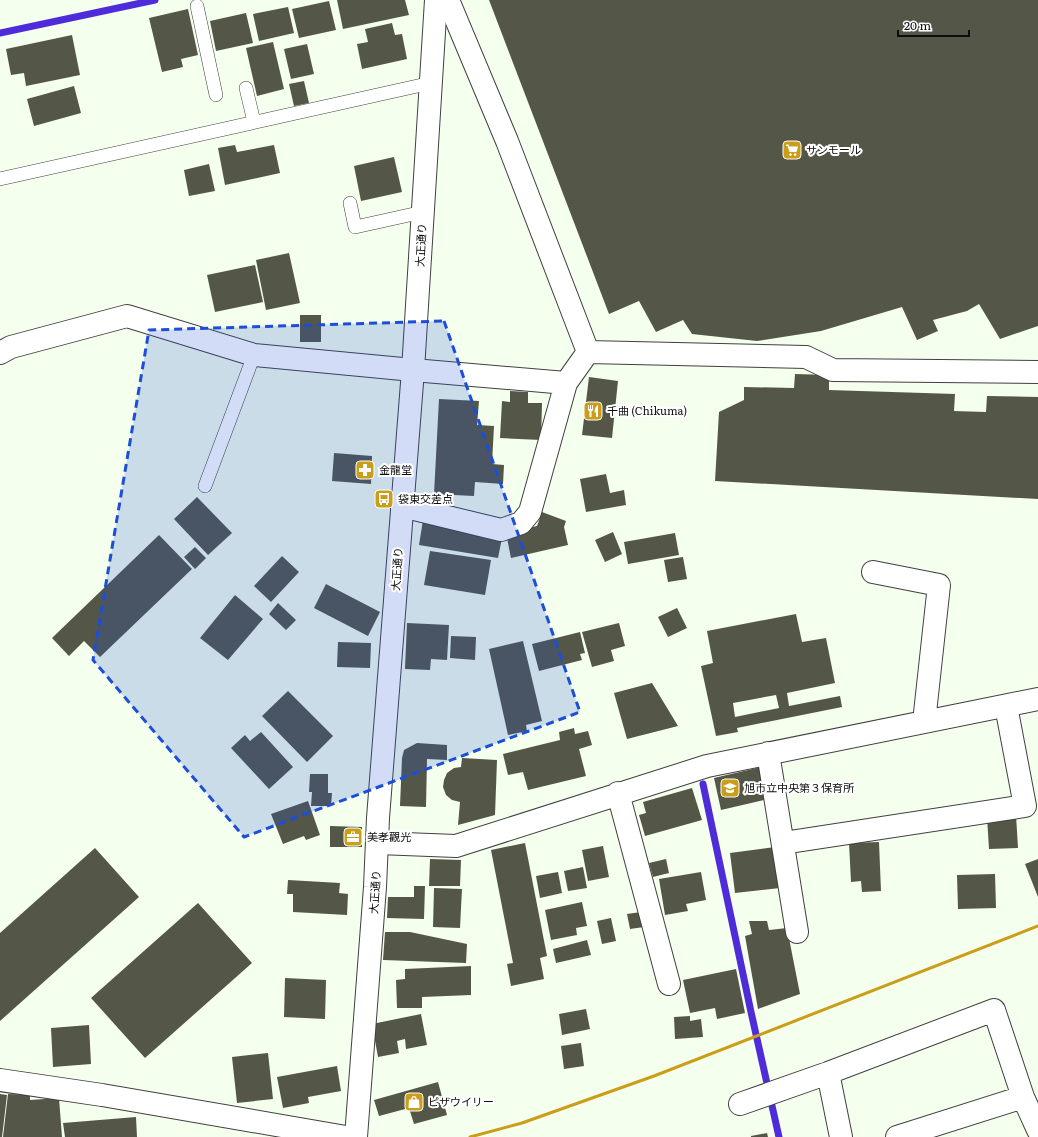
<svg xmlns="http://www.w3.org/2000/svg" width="1038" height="1137" font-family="Literata,'Noto Sans JP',serif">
<rect width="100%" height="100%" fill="#f4ffed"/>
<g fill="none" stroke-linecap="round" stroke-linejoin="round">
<path stroke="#4e2cda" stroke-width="7" d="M 0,33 L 155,0
M 703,784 L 751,1012 L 779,1137"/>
</g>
<path fill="#545748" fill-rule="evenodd" d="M 337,0 L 405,0 L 409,15 L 343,29 Z
M 489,0 L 1038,0 L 1038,326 L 1000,339 L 979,304 L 967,311 L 933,320 L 938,331 L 917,340 L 902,307 L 821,331 L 757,341 L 692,334 L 683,320 L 656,332 L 639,301 L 609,314 Z
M 329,1 L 336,30 L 299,38 L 292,9 Z
M 288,7 L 294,33 L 259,41 L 253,14 Z
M 188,9 L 198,55 L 181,59 L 183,67 L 162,72 L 149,18 Z
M 246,13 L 253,43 L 216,51 L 210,21 Z
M 392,23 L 395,35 L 402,34 L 407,59 L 362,69 L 357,44 L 368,42 L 365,29 Z
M 72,35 L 80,75 L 26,86 L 24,73 L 11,75 L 6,49 Z
M 273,42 L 284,89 L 257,96 L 246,48 Z
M 307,44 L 314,74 L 291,79 L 284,49 Z
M 304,81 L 309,103 L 294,106 L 289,84 Z
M 74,86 L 81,113 L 34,126 L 27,99 Z
M 235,145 L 237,152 L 274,145 L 280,173 L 225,185 L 218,148 Z
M 394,157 L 402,192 L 361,201 L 354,166 Z
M 209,164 L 215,191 L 189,196 L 184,170 Z
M 289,253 L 300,303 L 266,310 L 256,260 Z
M 255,265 L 263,302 L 215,312 L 207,275 Z
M 300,315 L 321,315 L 321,342 L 300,342 Z
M 795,374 L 829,375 L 829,390 L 955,394 L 954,411 L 986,412 L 987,396 L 1038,397 L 1038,499 L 715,481 L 719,412 L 744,400 L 744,387 L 794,388 Z
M 589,377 L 618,381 L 612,438 L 582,435 Z
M 510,391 L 528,392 L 528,403 L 542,403 L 541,440 L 500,438 L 502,401 L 510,402 Z
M 439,399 L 479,401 L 477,425 L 494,426 L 492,464 L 504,465 L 503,484 L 475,482 L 474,496 L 434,494 Z
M 334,453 L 372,456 L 371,484 L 332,481 Z
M 606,474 L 610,493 L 624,490 L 626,505 L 586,512 L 580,479 Z
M 197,497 L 232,533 L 208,555 L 174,519 Z
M 542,512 L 566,521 L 564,527 L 568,545 L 511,558 L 506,533 L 537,526 Z
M 423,520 L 503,533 L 498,558 L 419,545 Z
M 613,532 L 622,554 L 605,562 L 595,540 Z
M 675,533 L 679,555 L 628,564 L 624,542 Z
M 159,535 L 192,569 L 100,657 L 84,641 L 69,656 L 52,638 Z
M 195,547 L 206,558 L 195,569 L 184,557 Z
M 430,551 L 491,560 L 485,595 L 424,585 Z
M 282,556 L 299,572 L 271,602 L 254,586 Z
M 683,557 L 687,579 L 668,582 L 664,560 Z
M 326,584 L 380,612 L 368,636 L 314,608 Z
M 235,595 L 263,619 L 228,660 L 200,638 Z
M 278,603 L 296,620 L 286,630 L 269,614 Z
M 677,608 L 687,628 L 668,637 L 658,617 Z
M 796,614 L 802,642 L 826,638 L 835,683 L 787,693 L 789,706 L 840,696 L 842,707 L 737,728 L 738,732 L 716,736 L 701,666 L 713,663 L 707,631 ZM 776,695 L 779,708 L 735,717 L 733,703 Z
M 407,623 L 449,625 L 447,660 L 431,659 L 430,670 L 405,669 Z
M 619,623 L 625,646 L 611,650 L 614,661 L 592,667 L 582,632 Z
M 580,632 L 585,653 L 580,654 L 582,660 L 539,671 L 532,644 Z
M 451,636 L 476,637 L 475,660 L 450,658 Z
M 523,641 L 542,721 L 526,725 L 527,731 L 508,735 L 489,649 Z
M 338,642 L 371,643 L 370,668 L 337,667 Z
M 652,683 L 678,726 L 627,739 L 614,693 Z
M 288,691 L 333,736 L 307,762 L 262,716 Z
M 574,728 L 575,734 L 588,731 L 592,745 L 579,749 L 586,776 L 528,790 L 523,772 L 508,775 L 503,754 L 560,740 L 559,732 Z
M 261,732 L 293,767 L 269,789 L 231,748 L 245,735 L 250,741 Z
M 417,743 L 447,745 L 447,760 L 427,759 L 426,807 L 400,806 L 402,758 L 404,750 Z
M 462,758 L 497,760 L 495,815 L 458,825 L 460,802 L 452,800 L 446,795 L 443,787 L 444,780 L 447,773 L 454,768 L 461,767 Z
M 761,767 L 768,799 L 721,810 L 714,778 Z
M 310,774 L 328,774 L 328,793 L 332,793 L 331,806 L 311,806 L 312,792 L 309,792 Z
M 692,788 L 702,820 L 645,836 L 639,815 L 646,813 L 643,802 Z
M 308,801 L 320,835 L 306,840 L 304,836 L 283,844 L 271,814 Z
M 1016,815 L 1018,848 L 989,849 L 987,817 Z
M 330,826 L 362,827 L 362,847 L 330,847 Z
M 879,842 L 881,891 L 862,892 L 861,881 L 851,882 L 849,843 Z
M 525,843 L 547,956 L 540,958 L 544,979 L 511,986 L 507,964 L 513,963 L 491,850 Z
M 603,846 L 609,877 L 588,881 L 582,850 Z
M 775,847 L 780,888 L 735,893 L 730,853 Z
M 95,848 L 139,897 L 0,1021 L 0,933 Z
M 430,859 L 461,860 L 460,886 L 429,886 Z
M 666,859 L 669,873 L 653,877 L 649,863 Z
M 1038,859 L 1038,897 L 1025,864 Z
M 583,867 L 587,888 L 568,891 L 564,871 Z
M 558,872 L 562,893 L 540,898 L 536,876 Z
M 701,872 L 706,900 L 686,904 L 688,911 L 665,915 L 659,879 Z
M 995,874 L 996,908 L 958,909 L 957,875 Z
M 288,880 L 340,883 L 339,893 L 348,894 L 347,915 L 293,912 L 293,894 L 287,894 Z
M 414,886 L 425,886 L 424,919 L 387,918 L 388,897 L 414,897 Z
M 434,888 L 462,889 L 460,928 L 433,927 Z
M 582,902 L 587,926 L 576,928 L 577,935 L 551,940 L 545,910 Z
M 198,903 L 252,963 L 145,1058 L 91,998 Z
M 641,912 L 644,927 L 630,929 L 627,914 Z
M 611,918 L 616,941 L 602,944 L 597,921 Z
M 749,921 L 767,921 L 769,930 L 787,928 L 800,994 L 758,1009 L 745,936 L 752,934 Z
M 385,932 L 410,932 L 467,944 L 466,963 L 383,960 Z
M 587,940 L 591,955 L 556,963 L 553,949 Z
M 471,966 L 471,995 L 422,997 L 422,1008 L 397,1008 L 396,980 L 405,979 L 405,969 Z
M 736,969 L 745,1013 L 717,1019 L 715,1008 L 690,1013 L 683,980 Z
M 285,978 L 326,980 L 325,1019 L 284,1017 Z
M 586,1009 L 590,1029 L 562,1035 L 559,1014 Z
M 421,1014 L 427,1045 L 406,1049 L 405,1039 L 397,1041 L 399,1053 L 378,1057 L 372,1024 Z
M 690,1016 L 690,1021 L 701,1019 L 703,1037 L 675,1039 L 674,1017 Z
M 89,1025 L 91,1064 L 53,1067 L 51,1028 Z
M 581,1043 L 584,1066 L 564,1069 L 561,1046 Z
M 268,1053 L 273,1099 L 237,1103 L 232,1057 Z
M 337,1066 L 341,1091 L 308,1097 L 309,1103 L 283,1108 L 277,1077 Z
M 438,1082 L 447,1115 L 414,1124 L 409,1108 L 379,1116 L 374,1100 Z
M 0,1094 L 7,1095 L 2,1137 L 0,1137 Z
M 8,1094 L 30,1095 L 30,1100 L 59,1098 L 62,1137 L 3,1137 Z
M 136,1117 L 137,1137 L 65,1137 L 63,1123 Z
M 767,1133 L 768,1137 L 751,1137 L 751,1136 Z"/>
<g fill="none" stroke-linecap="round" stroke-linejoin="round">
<defs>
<path id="service" d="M 197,6 L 216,95
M 246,88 L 254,122
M 0,179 L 431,83
M 350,203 L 355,227 L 423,212
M 205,486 L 254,355"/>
<path id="minor" d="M 588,352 L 806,357 L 833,370 L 1038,372
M 0,353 L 11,347 L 127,316 L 254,355 L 413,370 L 566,383
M 402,506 L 501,530 L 521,523 L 530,512 L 566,383 L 588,352 L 507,141 L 448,0
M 873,572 L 939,585 L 924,722
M 768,753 L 797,932
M 618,793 L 669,984
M 378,843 L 456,846 L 707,766 L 1038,699
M 783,843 L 1025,806 L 1006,706
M 828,1073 L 841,1137
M 0,1080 L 102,1095 L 346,1137
M 740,1104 L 828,1073 L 994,1010 L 1023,1097 L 1038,1130
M 897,1137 L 1023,1097"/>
<path id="tertiary" d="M 356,1137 L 375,887 L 378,818 L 413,370 L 436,0"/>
</defs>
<use href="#service" stroke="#404040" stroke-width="14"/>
<use href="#minor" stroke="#404040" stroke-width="24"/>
<use href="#tertiary" stroke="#404040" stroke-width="24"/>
<use href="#service" stroke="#fff" stroke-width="13"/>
<use href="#minor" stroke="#fff" stroke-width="22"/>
<use href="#tertiary" stroke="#fff" stroke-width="22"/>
<path stroke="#ca9e18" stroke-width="3" d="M 470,1137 L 522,1123 L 654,1076 L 1038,926"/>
</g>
<path fill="#1d4ed8" fill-opacity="0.2" stroke="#1d4ed8" stroke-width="3" stroke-dasharray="8 5" stroke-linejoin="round" d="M 444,321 L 580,712 L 244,837 L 93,660 L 149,330 Z"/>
<defs>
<symbol id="supermarket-square" viewBox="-11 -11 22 22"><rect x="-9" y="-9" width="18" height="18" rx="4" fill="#ca9e18" stroke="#fff"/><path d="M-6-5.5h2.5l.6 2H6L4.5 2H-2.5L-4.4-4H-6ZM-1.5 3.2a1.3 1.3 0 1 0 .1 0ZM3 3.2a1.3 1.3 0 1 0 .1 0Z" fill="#fff"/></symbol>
<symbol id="restaurant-square" viewBox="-11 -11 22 22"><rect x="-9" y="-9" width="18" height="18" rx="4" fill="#ca9e18" stroke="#fff"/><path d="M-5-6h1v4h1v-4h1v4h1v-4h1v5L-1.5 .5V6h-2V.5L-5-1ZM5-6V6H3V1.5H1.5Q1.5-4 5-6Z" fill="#fff"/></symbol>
<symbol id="pharmacy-square" viewBox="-11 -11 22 22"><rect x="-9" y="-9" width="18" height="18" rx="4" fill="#ca9e18" stroke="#fff"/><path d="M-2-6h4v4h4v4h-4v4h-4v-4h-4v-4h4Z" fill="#fff"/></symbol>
<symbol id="bus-square" viewBox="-11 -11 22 22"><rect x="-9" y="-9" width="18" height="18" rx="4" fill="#ca9e18" stroke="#fff"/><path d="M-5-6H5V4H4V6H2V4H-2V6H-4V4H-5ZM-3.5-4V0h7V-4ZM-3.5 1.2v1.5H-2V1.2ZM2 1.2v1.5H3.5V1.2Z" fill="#fff"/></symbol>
<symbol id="school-square" viewBox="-11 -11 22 22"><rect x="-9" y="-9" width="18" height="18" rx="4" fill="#ca9e18" stroke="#fff"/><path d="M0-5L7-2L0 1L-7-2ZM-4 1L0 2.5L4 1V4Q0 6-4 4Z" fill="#fff"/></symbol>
<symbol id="office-square" viewBox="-11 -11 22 22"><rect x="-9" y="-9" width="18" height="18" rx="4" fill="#ca9e18" stroke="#fff"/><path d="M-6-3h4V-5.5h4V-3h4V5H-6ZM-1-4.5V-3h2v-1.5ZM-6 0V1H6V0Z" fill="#fff"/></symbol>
<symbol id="shop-square" viewBox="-11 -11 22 22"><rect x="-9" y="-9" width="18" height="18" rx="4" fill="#ca9e18" stroke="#fff"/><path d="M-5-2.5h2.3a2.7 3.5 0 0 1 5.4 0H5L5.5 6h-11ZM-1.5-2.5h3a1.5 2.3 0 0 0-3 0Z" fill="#fff"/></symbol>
</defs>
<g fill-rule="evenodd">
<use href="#supermarket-square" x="781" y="139" width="22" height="22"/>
<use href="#restaurant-square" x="582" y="400" width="22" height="22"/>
<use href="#pharmacy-square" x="354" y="459" width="22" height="22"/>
<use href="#bus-square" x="373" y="488" width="22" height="22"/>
<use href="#school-square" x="719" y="777" width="22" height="22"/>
<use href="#office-square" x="342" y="826" width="22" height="22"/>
<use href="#shop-square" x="403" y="1091" width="22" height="22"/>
</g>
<g text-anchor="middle" stroke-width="4" stroke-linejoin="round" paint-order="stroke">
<g font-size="11" fill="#0d0d0d" stroke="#fff" text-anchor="start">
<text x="806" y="154">サンモール</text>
<text x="607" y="415">千曲 (Chikuma)</text>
<text x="379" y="474">金龍堂</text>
<text x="398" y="503">袋東交差点</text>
<text x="744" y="792">旭市立中央第３保育所</text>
<text x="367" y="841">美孝觀光</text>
<text x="428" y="1106">ピザウイリー</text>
</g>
<g font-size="11" fill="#0d0d0d" stroke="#fff">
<text transform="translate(421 245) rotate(-87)" y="4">大正通り</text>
<text transform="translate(397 569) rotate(-86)" y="4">大正通り</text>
<text transform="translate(375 892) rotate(-86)" y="4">大正通り</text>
</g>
</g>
<path d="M898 30v6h71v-6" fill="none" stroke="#0d0d0d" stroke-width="2"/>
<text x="904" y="30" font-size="12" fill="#0d0d0d" stroke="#ffffff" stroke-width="3" paint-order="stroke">20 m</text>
</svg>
